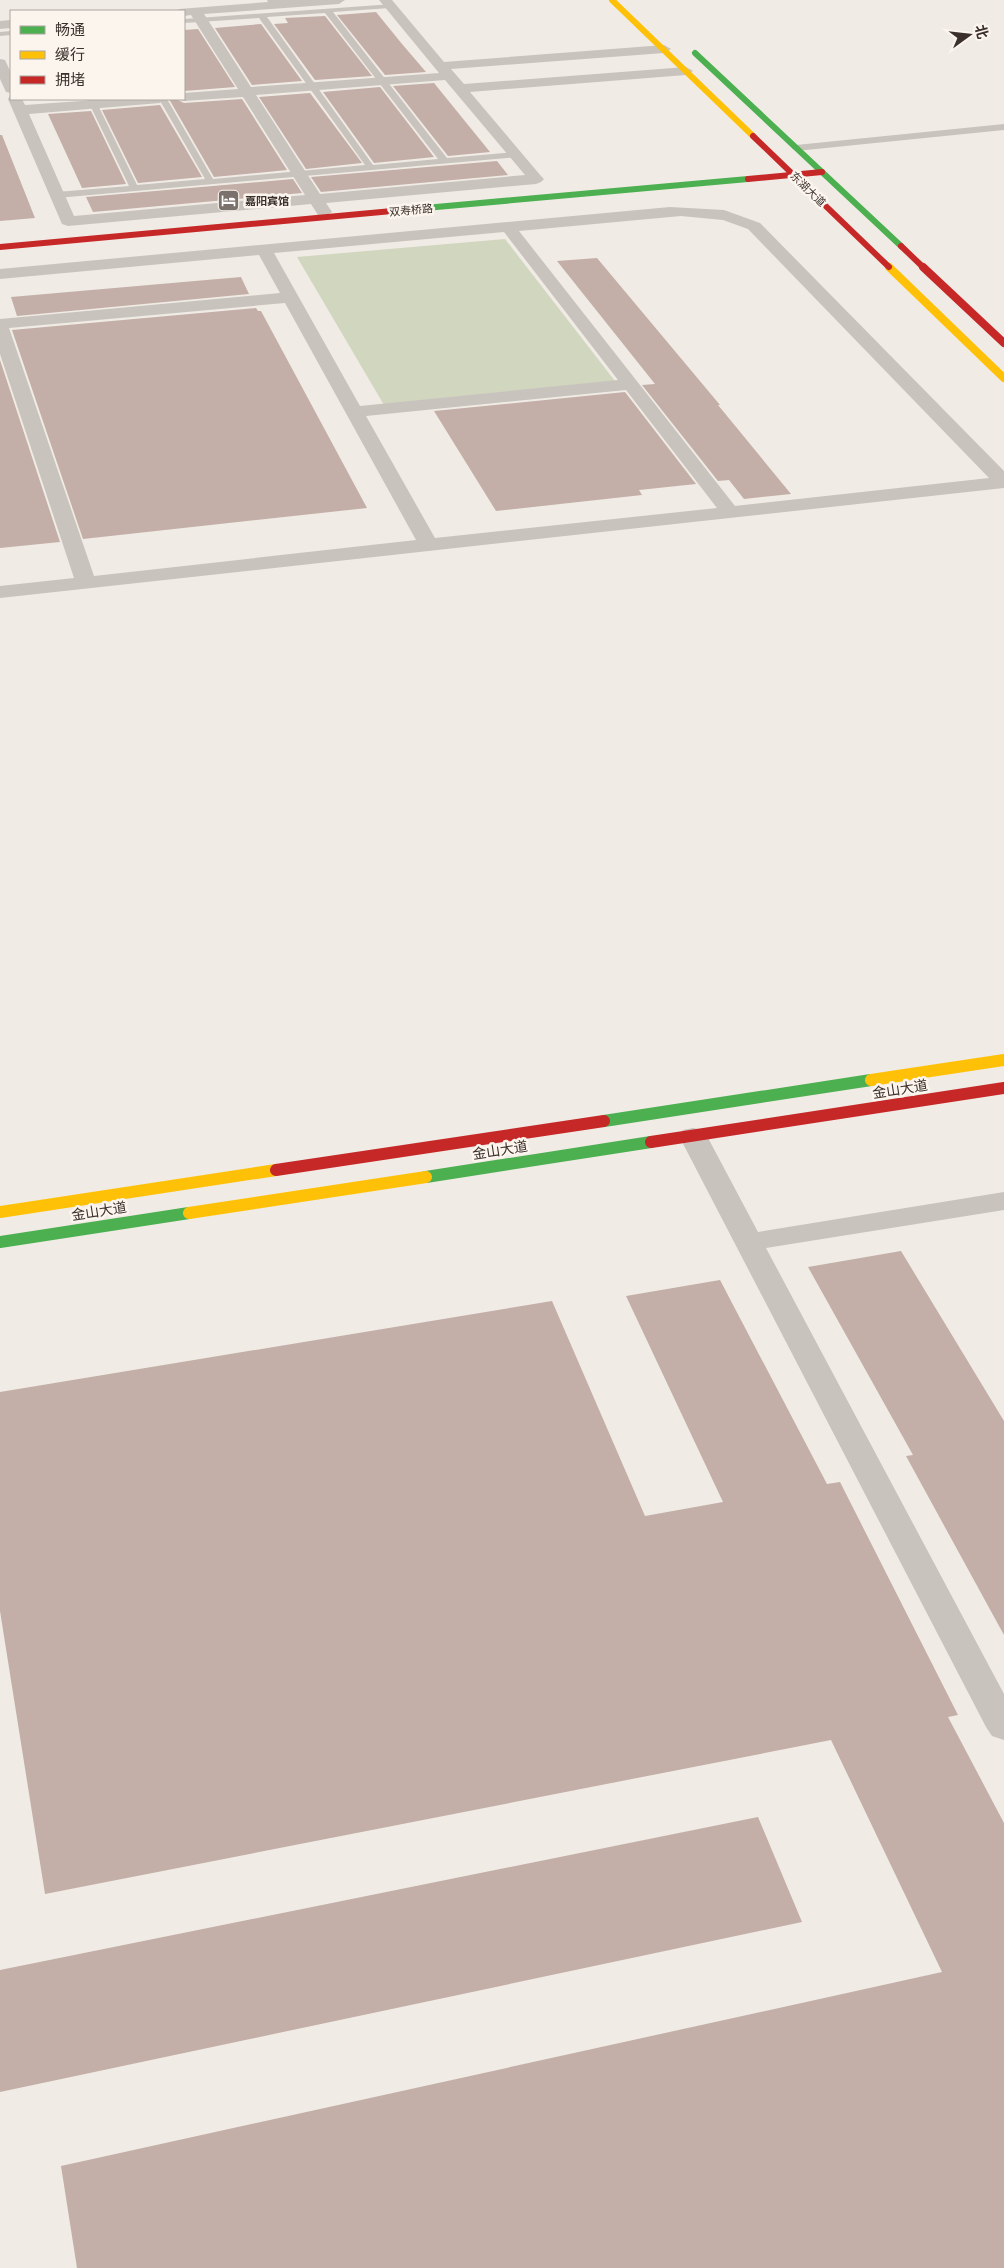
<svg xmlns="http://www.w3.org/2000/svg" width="1004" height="2268" font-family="'Alegreya Sans','Noto Sans SC',sans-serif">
<rect width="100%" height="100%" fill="#f0ebe5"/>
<path fill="#d1d6bf" d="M 505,239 L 615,381 L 384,405 L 297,257 Z"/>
<path fill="#c3afa7" d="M 376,12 L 402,44 L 426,72 L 385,75 L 337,15 Z
M 325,16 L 372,76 L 315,80 L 274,24 L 288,23 L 285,18 Z
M 261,24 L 302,81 L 252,85 L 215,28 Z
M 198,29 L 235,87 L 184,91 L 184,30 Z
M 434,83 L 490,152 L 448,156 L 393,86 Z
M 380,87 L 434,157 L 374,163 L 323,92 Z
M 310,93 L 362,163 L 306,169 L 259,97 Z
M 169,99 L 176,99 L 184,103 L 242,99 L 287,170 L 214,177 Z
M 160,105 L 202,177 L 138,183 L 102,110 Z
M 91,111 L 126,184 L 82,188 L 48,114 Z
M 0,135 L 2,135 L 35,218 L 0,221 Z
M 497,161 L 508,175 L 321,192 L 311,177 Z
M 293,179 L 302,193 L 93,212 L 86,197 Z
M 597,258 L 720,405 L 718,405 L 791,494 L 744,499 L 729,480 L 718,481 L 642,385 L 655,384 L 557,261 Z
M 241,277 L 249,294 L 17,316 L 11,297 Z
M 256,308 L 258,311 L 261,311 L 367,508 L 83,539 L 12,330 Z
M 0,360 L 60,542 L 0,548 Z
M 625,392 L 696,484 L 639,490 L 642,495 L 496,511 L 434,411 Z
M 901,1251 L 1004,1421 L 1004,1635 L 906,1456 L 913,1455 L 808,1267 Z
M 720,1280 L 827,1484 L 840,1482 L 958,1715 L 948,1717 L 1004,1823 L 1004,2268 L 77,2268 L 61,2166 L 942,1972 L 831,1740 L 45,1894 L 0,1611 L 0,1392 L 552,1301 L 645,1516 L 723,1502 L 626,1296 Z
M 758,1817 L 802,1922 L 0,2092 L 0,1970 Z"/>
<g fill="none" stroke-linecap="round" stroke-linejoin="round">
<path fill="#c9c3be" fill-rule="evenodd" d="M 393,4 L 393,8 L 390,8 L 333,12 L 447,158 L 515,152 L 518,153 L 518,157 L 57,198 L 52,195 L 57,192 L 129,186 L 87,99 L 95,99 L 137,185 L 205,179 L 159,99 L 167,99 L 213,179 L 365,165 L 259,18 L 184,23 L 184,19 ZM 325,13 L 438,159 L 373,165 L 267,17 Z
M 11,31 L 11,35 L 0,36 L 0,32 Z
M 1004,124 L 1004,130 L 796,151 L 792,148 L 796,145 Z"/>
<path fill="#c9c3be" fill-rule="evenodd" d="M 267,0 L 345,0 L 339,4 L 204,14 L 251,87 L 439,73 L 379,0 L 392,0 L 444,62 L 664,45 L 671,49 L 664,53 L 451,69 L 464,84 L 686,67 L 693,71 L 686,75 L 470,92 L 541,176 L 544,179 L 541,182 L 536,184 L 326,203 L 332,212 L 324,217 L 318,215 L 311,204 L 68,226 L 62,224 L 8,99 L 10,96 L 11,99 L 22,99 L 25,105 L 109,99 L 167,99 L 160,103 L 29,114 L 74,216 L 305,195 L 243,97 L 184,101 L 178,99 L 184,99 L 184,93 L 238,89 L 191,15 L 184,16 L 184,11 L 178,11 L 179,9 L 268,2 ZM 445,80 L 525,175 L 320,194 L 256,95 Z
M 11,20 L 11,28 L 0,29 L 0,21 Z
M 0,59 L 5,60 L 11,73 L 11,93 L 6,92 L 0,79 Z
M 670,207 L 724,210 L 760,223 L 1004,471 L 1004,488 L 0,598 L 0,586 L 74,578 L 0,354 L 0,319 L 280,293 L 259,255 L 0,279 L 0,269 ZM 681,216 L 723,220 L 748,229 L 989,478 L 735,506 L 519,231 ZM 504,232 L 618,380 L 360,406 L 274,253 ZM 285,303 L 416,540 L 94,576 L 9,328 ZM 626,390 L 717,508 L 435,538 L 366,416 Z
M 693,1128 L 703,1130 L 707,1136 L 758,1232 L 1004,1192 L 1004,1210 L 766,1248 L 1004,1694 L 1004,1740 L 992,1736 L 986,1727 L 679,1136 L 683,1130 Z"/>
<path stroke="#4caf50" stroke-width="6" d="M 695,53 L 901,246
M 414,209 L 748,179"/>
<path stroke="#4caf50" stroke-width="12" d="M 604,1121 L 871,1080
M 426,1177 L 651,1142
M 0,1242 L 189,1213"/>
<path stroke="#ffc107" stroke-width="6" d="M 612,0 L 753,136"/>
<path stroke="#ffc107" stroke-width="8" d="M 889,267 L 1004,378"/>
<path stroke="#ffc107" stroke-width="12" d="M 871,1080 L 1004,1060
M 0,1212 L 276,1170
M 189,1213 L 426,1177"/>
<path stroke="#c62828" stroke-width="6" d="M 753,136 L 889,267
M 748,179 L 822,172
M 901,246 L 924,268
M 0,247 L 414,209"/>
<path stroke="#c62828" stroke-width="8" d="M 923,267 L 1004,343"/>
<path stroke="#c62828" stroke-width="12" d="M 651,1142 L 1004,1088
M 276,1170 L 604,1121"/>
</g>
<defs>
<symbol id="hotel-square" viewBox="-11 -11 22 22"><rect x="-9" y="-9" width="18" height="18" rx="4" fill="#7a716c" stroke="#fbf5ee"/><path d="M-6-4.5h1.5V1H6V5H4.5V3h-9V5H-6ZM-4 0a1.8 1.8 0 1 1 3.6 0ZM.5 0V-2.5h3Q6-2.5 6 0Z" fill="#fff"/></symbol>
</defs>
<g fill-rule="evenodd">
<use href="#hotel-square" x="216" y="188" width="25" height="25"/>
</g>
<g text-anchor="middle" stroke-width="5" stroke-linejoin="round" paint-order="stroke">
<g font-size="11" fill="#3b302b" stroke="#fbf5ee">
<text transform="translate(808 189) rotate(44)" y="4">东湖大道</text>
<text transform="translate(411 210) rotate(-5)" y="4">双寿桥路</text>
</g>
<g font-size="11" font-weight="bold" fill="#3b302b" stroke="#fbf5ee" text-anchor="start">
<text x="245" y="205">嘉阳宾馆</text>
</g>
<g font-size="14" fill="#3b302b" stroke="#fbf5ee">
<text transform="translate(900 1089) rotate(-9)" y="5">金山大道</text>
<text transform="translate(500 1150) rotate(-9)" y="5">金山大道</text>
<text transform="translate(99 1211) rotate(-9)" y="5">金山大道</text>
</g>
</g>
<rect x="10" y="10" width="175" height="90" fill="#fbf5ee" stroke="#aea6a0"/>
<rect x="20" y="26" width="25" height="8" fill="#4caf50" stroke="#aea6a0"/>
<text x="55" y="35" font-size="15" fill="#3b302b">畅通</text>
<rect x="20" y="51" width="25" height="8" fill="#ffc107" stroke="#aea6a0"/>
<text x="55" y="60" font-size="15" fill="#3b302b">缓行</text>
<rect x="20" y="76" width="25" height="8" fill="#c62828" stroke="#aea6a0"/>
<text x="55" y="85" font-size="15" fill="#3b302b">拥堵</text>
<g transform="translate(969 35) rotate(75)" stroke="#fbf5ee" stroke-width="4" paint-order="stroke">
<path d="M0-4L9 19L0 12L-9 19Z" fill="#3b302b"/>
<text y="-8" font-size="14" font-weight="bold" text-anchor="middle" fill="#3b302b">北</text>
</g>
</svg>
